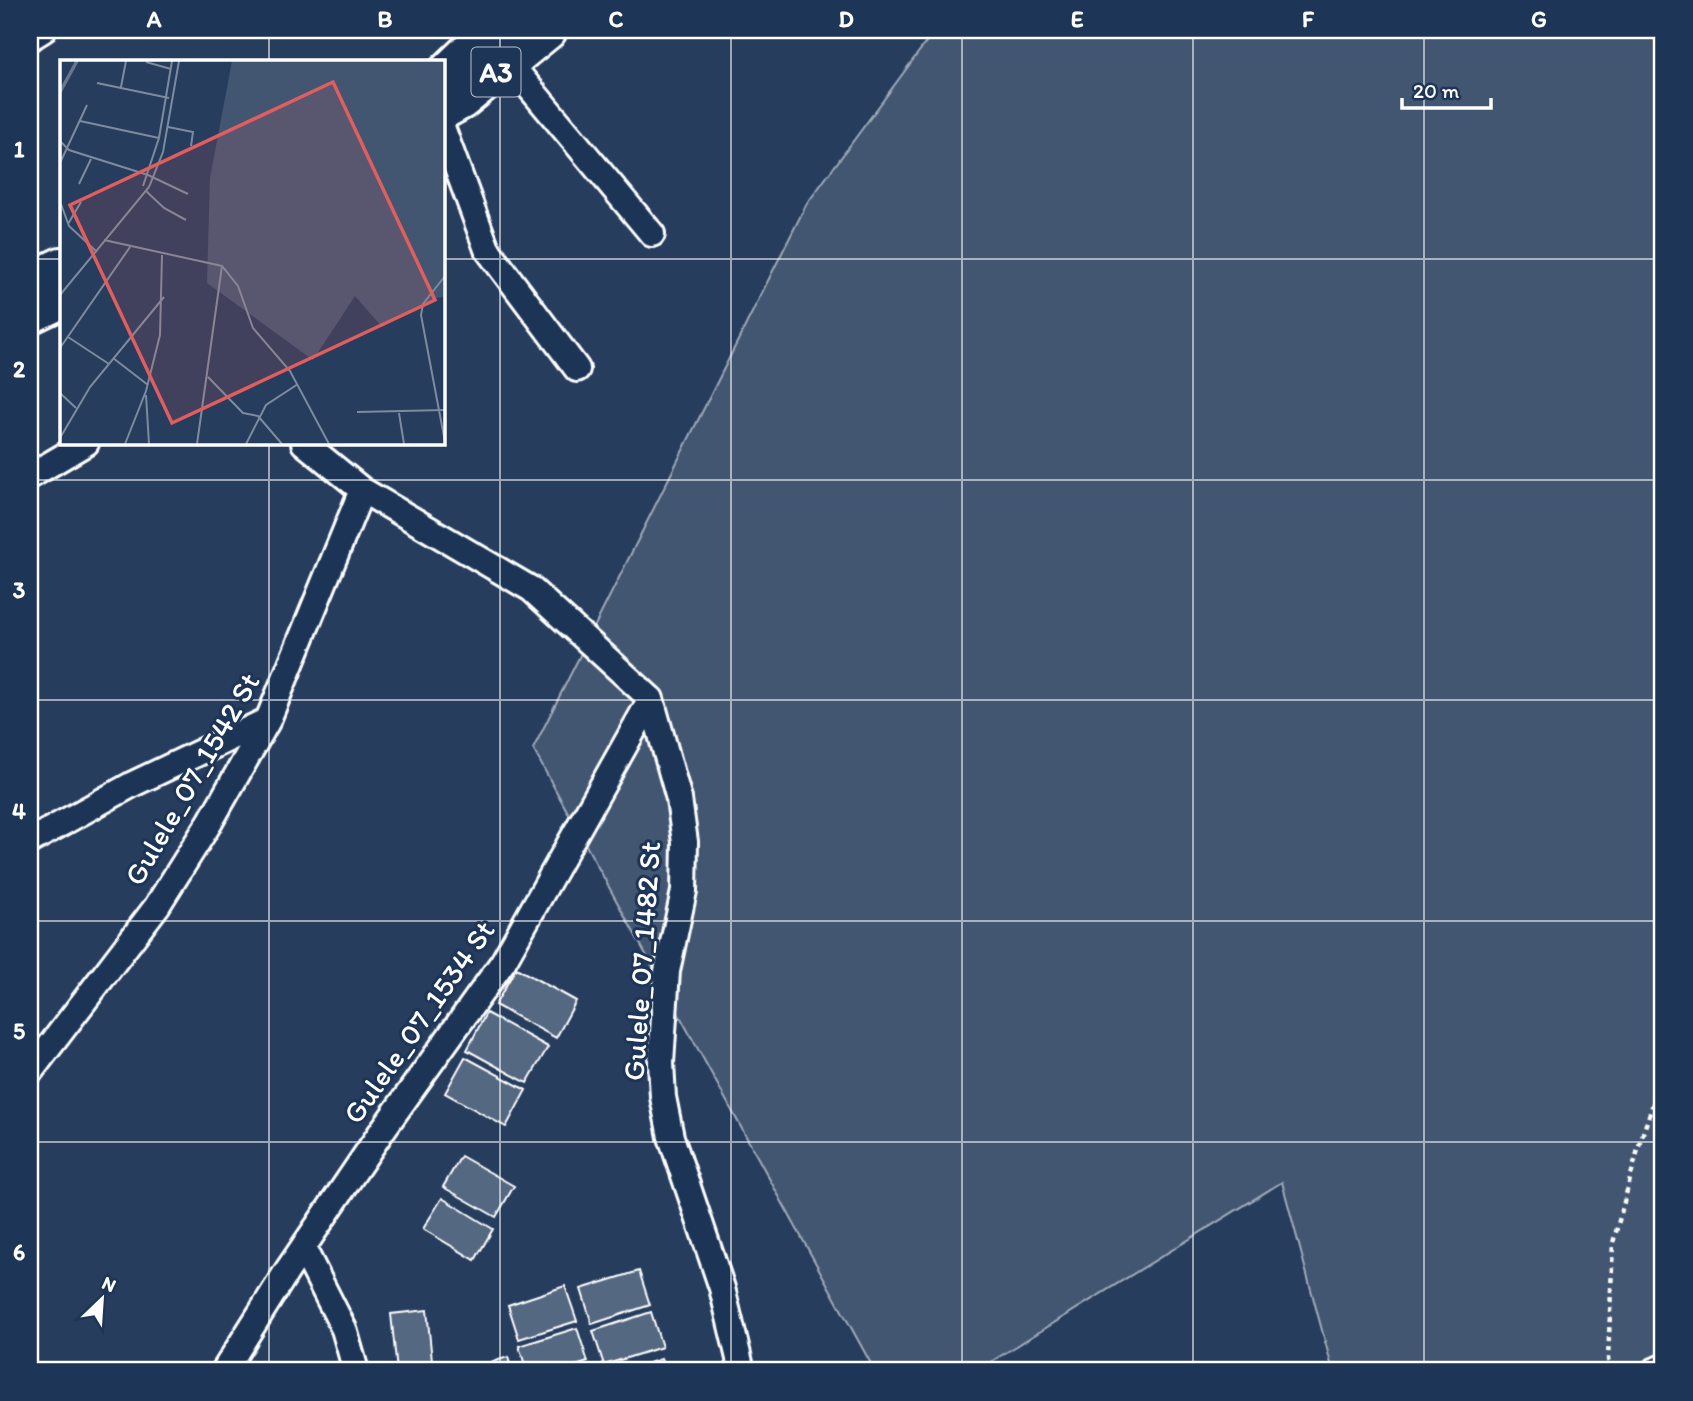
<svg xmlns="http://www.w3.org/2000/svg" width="1693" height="1401" font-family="Itim,sans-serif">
<rect width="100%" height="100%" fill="#263d5e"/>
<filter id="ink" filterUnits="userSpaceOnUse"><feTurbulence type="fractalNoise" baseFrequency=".0143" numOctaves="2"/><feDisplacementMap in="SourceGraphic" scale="14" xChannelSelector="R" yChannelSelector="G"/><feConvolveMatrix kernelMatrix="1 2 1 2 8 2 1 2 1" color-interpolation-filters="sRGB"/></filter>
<g filter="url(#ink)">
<path fill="#425672" stroke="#a0aab8" stroke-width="2" d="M 935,30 L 1663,30 L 1663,1371 L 1333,1371 L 1282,1182 L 976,1371 L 875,1371 L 533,749 L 806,205 Z"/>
<path fill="#556781" stroke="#fff" stroke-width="2" d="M 516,968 L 576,1001 L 556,1038 L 495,1005 Z
M 486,1013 L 548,1047 L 527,1083 L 467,1050 Z
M 465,1057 L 526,1090 L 506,1127 L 445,1093 Z
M 461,1156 L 514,1186 L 496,1217 L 443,1187 Z
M 442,1198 L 493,1229 L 475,1260 L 423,1229 Z
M 639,1271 L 650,1305 L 592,1324 L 581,1289 Z
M 565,1286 L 577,1321 L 519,1339 L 508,1305 Z
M 427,1310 L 433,1371 L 397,1371 L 391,1314 Z
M 651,1312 L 662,1347 L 604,1365 L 593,1331 Z
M 577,1328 L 588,1362 L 560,1371 L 527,1371 L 519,1346 Z
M 508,1357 L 512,1371 L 464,1371 Z
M 661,1359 L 665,1371 L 624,1371 Z"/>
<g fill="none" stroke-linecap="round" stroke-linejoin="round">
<defs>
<path id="street" d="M 30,38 L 43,30
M 500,52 L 652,234
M 443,130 L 487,249 L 577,369
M 304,443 L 362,490 L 531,589 L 651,699 L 679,799 L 685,842 L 684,891 L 667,971 L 661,1063 L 663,1097 L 671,1137 L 722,1288 L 742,1371
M 30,476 L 86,443
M 30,841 L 133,784 L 268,720
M 30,1072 L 157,906 L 210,822 L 268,720 L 362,490
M 303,1248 L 344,1329 L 356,1371
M 224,1371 L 287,1271 L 384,1128 L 503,962 L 651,699
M 1654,1371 L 1663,1367"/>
<path id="highway" d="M 443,77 L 492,30
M 443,110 L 461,100 L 547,30
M 30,282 L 61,267
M 30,314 L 61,299"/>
</defs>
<use href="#street" stroke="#fff" stroke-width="30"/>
<use href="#highway" stroke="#fff" stroke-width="44"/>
<path stroke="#fff" stroke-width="4.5" stroke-dasharray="5 5" stroke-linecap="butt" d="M 1613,1371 L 1608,1360 L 1613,1243 L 1640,1142 L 1663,1074"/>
<use href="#street" stroke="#1d3557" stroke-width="24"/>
<use href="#highway" stroke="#1d3557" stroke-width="38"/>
</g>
</g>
<path fill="none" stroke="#fff" stroke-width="2" stroke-opacity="0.55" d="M 269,30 L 269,61M 500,30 L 500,1371M 731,30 L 731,1371M 962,30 L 962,1371M 1193,30 L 1193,1371M 1424,30 L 1424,1371M 30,259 L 61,259M 443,259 L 1663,259M 269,443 L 269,1371M 30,480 L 1663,480M 30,700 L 1663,700M 30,921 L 1663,921M 30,1142 L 1663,1142"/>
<g text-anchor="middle" stroke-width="6" stroke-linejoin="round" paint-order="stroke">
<rect fill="#1d3557" stroke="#bbc2cd" stroke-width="2" x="471.5" y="47.5" width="49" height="49" rx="5"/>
<g font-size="28" font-weight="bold" fill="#fff">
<text x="496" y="82">A3</text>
</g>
<g font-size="30" fill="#fff" stroke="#1d3557">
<text transform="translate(192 779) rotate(-60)" y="10">Gulele_07_1542 St</text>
<text transform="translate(642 961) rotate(-86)" y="10">Gulele_07_1482 St</text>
<text transform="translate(419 1022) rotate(-55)" y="10">Gulele_07_1534 St</text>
</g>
</g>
<g transform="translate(60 60)">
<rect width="385" height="385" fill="#263d5e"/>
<path d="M 172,1 L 385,1 L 385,237 L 375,238 L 322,267 L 295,236 L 253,300 L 147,223 L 150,118 Z" fill="#425672"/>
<path fill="none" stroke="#67788e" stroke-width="3.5" d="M 0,32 L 17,1"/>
<path fill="none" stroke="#7d8b9e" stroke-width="2" d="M 86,2 L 111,9M 37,23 L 109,38M 61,27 L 66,1M 20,61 L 99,78M 108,67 L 133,72 L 131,86M 0,81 L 9,90 L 88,115 L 128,134M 0,103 L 27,45M 19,124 L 31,99M 83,126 L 99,78 L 112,1M 86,131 L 104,148 L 126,160M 1,144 L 9,166 L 37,192M 8,164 L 21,142M 44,180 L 162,206 L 178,226 L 193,268 L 230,311 L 269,384M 385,216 L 363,244 L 361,255 L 385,382M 0,235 L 89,127 L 103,92 L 119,1M 8,277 L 49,304M 0,288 L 70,187M 53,298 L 88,325M 148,317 L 183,353 L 198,356 L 222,384M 0,333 L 16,348M 86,335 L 89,384M 297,352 L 385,350M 339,353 L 344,384M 0,378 L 30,327 L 104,237M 65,384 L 86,331 L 100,275 L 102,195M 137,384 L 162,206M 186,384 L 206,345 L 238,324"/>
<path fill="#e05e5e" fill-opacity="0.15" stroke="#e05e5e" stroke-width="3.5" d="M 273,22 L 375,240 L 112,363 L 10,145 Z"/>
<rect width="385" height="385" fill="none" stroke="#fff" stroke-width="3.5"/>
</g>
<rect width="1693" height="1401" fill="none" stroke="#1d3557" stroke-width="77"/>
<g transform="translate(102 1299) rotate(25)" stroke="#1d3557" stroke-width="5" paint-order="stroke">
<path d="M0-5L12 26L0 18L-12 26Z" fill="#ffffff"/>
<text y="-10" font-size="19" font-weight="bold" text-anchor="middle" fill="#ffffff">N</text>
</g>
<path d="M1402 98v10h89v-10" fill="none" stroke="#ffffff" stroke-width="3.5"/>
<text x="1413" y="98" font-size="21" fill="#ffffff" stroke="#1d3557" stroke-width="5" paint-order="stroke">20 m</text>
<rect x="38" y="38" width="1616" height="1324" fill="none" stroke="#fff" stroke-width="2.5"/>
<g font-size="23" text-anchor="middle" font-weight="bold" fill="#fff">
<text x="154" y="27">A</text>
<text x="385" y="27">B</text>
<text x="616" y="27">C</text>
<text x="846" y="27">D</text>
<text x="1077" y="27">E</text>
<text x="1308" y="27">F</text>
<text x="1539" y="27">G</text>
<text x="19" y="157">1</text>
<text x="19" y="377">2</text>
<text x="19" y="598">3</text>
<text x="19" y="819">4</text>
<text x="19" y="1039">5</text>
<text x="19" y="1260">6</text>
</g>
</svg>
